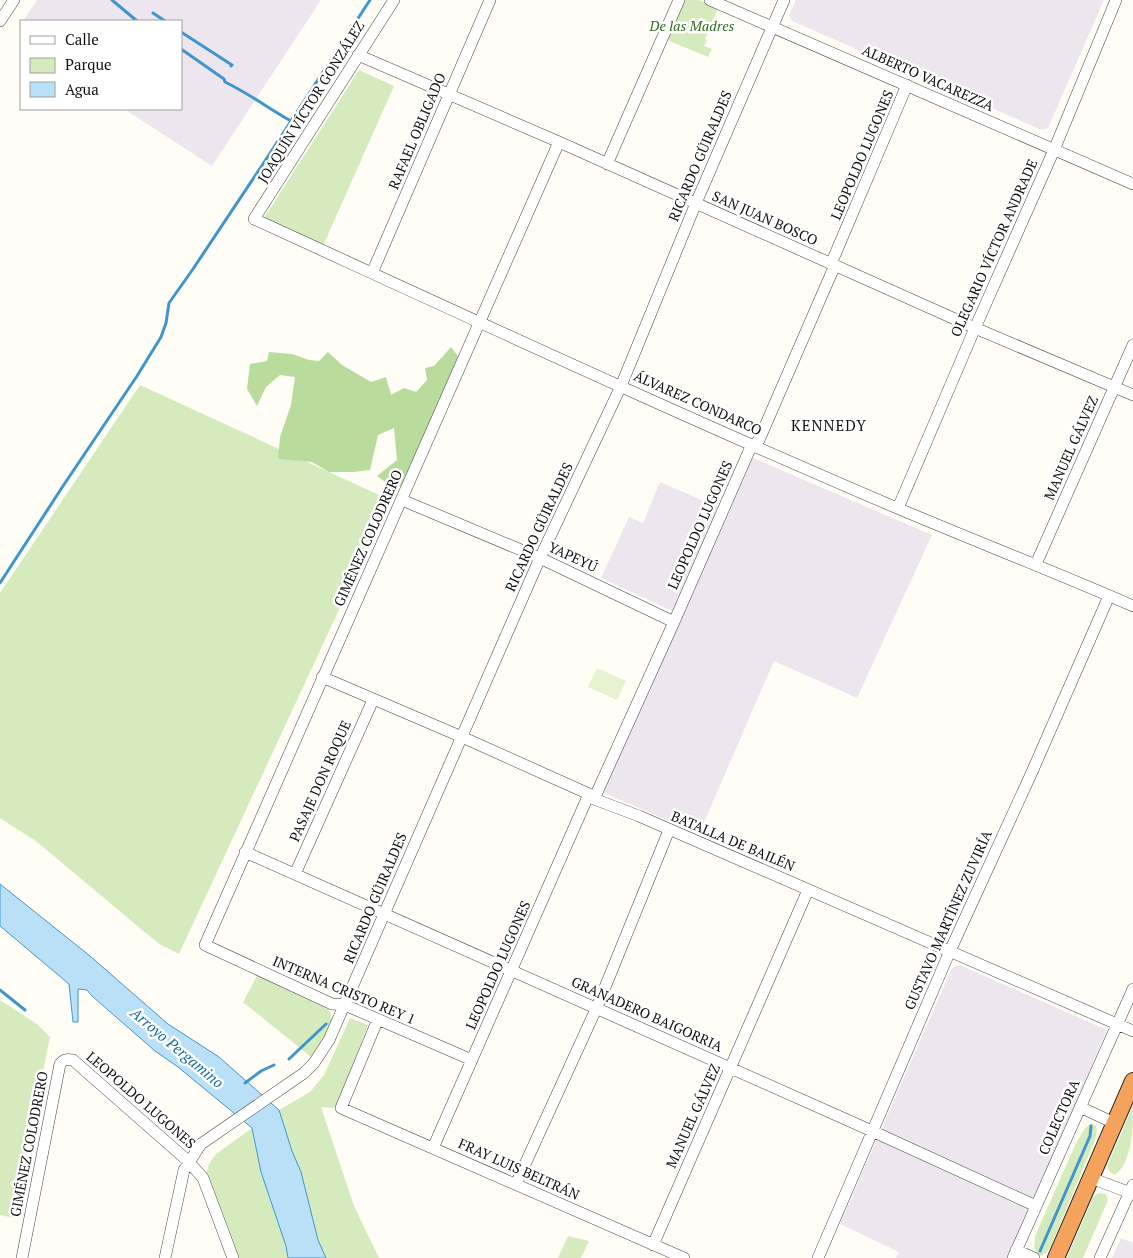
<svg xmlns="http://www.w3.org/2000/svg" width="1133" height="1258" font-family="'PT Serif',serif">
<rect width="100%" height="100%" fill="#fffdf5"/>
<path fill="#eee6ef" d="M 37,0 L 321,0 L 212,166 L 124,109 L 181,109 L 181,21 L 23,21 Z
M 796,0 L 1104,0 L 1048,128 L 1042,130 L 792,21 L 789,15 Z
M 753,458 L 932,535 L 857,698 L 774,661 L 699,834 L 602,792 Z
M 660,482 L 718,507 L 672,611 L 601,578 L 629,517 L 643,523 Z
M 960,965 L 1107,1030 L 1008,1258 L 896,1258 L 899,1252 L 840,1224 L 952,968 Z
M 1121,1238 L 1133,1243 L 1133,1258 L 1112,1258 Z"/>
<path fill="#d5ebbd" d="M 685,0 L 699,0 L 718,8 L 705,39 L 707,40 L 704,46 L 712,49 L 708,57 L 667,40 Z
M 359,70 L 394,86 L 323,246 L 264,218 Z
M 140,385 L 390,500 L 179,954 L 159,944 L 37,842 L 0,818 L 0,593 Z
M 257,976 L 328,1009 C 339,1023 320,1045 311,1057 L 243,1002 Z
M 0,1000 L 37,1024 L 50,1037 L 14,1218 L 0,1215 Z
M 350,1018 L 368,1025 L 336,1108 L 321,1107 L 354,1206 L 379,1258 L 326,1258 L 318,1240 L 301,1172 L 292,1151 L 279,1110 L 310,1092 L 324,1075 Z
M 1133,1106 C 1133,1127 1133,1161 1115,1175 C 1109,1172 1107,1170 1108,1164 Z
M 1092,1123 L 1096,1126 L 1097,1131 L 1095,1140 L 1050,1248 L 1046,1253 L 1041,1256 L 1037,1254 L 1034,1248 L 1035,1236 L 1076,1143 L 1085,1128 Z
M 252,1128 L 261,1172 L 286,1246 L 288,1258 L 237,1258 L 206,1175 L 209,1164 L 216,1154 Z
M 1099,1193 L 1106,1194 L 1108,1200 L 1083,1258 L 1067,1258 L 1090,1204 L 1093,1197 Z
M 568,1236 L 589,1241 L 581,1258 L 558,1258 Z"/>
<path fill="#b9dc9c" d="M 451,347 L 458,356 L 453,378 L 404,486 L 391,486 L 377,476 L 397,460 L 394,428 L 378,435 L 370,470 L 353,472 L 329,472 L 312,462 L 278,459 L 280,437 L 291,405 L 295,377 L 280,375 L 266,387 L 257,406 L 247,389 L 250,364 L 267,361 L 269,352 L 292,354 L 309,360 L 319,361 L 328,352 L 342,365 L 371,382 L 386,377 L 391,395 L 404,388 L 416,392 L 427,380 L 425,368 L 434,366 Z"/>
<path fill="#e6f2cf" d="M 597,668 L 626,681 L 617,700 L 588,687 Z"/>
<path fill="#b9e0f7" stroke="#3f96cf" d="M 0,884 L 90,956 L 168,1024 L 219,1057 L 279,1110 L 292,1151 L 301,1172 L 318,1240 L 326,1258 L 288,1258 L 286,1246 L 261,1172 L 252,1128 L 178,1067 L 155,1051 L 92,996 L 87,990 L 78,989 L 78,1022 L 73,1022 L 69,984 L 0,926 Z"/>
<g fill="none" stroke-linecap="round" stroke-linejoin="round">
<path stroke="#3f96cf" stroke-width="3" d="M 112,0 L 137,21
M 153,13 L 165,21
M 181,32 L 232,65 L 231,66
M 181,49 L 224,79 L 225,82 C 248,93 268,108 291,121
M 0,583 L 63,486 L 137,376 L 161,337 L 166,323 L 169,303 L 193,269 L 261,167 L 370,0
M 0,990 L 25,1010
M 289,1059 L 326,1024
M 245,1083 L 261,1071 L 274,1065
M 1040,1251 L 1090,1136 L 1091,1126"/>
<defs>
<path id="minor" d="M 394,0 L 254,219 C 468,317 681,416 897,508 C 975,541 1055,572 1133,606
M 710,0 L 1133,184
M 0,21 L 14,0
M 358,55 L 559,142 L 975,328 L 1133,395
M 607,164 L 679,0
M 831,264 L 907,85
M 372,273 L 490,0
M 402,500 L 540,558 L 674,622
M 898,508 L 975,328 L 1054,150 L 1116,0
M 1036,564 L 1133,345
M 322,677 L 462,737 L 589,794 L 594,799 L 639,816 L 1133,1031
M 594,799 L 674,622 L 749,451 L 759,440 L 835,265
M 245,852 L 872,1131 L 1036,1206
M 295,874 L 373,700
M 378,1019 L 341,1108 L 684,1258
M 472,1060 L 345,1005 L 332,1004 L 205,945 L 559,142
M 1080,1107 L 1114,1123
M 433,1148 L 589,794
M 1091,1178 L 1133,1194
M 516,1184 L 597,1007 L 669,830
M 653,1245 L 808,890
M 1016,1250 L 1034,1258
M 22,1258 L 60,1064 C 64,1059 67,1059 73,1060 L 188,1161 L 203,1178 L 233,1258
M 165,1258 L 184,1170 L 201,1144 L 304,1073 L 314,1063 L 329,1040 L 540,558 L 621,386 L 696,203 L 784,0
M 818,1258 L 950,951 L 1032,772 L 1109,596
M 1013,1258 L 1133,989
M 1100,1258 L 1133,1185"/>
<path id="highway" d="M 1056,1258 L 1133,1081"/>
</defs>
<use href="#minor" stroke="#444" stroke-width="12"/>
<use href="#highway" stroke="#222" stroke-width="18"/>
<use href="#minor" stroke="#fff" stroke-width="11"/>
<use href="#highway" stroke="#f5a25d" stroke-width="16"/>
</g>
<g text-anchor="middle" stroke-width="5" stroke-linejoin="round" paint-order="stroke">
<g font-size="14" font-style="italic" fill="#2f6b1f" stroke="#fff">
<text x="692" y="31">De las Madres</text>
</g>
<g font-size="14" fill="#111" stroke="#fff">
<text transform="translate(928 78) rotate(24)" y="5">ALBERTO VACAREZZA</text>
<text transform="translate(311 102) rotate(-58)" y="5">JOAQUÍN VÍCTOR GONZÁLEZ</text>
<text transform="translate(417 131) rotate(-67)" y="5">RAFAEL OBLIGADO</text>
<text transform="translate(862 155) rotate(-67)" y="5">LEOPOLDO LUGONES</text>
<text transform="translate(700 156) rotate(-67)" y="5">RICARDO GÜIRALDES</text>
<text transform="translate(765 218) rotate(24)" y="5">SAN JUAN BOSCO</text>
<text transform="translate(994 248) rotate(-66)" y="5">OLEGARIO VÍCTOR ANDRADE</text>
<text transform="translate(698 403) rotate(24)" y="5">ÁLVAREZ CONDARCO</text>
<text transform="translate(1071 448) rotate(-66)" y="5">MANUEL GÁLVEZ</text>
<text transform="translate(700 525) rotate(-66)" y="5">LEOPOLDO LUGONES</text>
<text transform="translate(539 527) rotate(-65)" y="5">RICARDO GÜIRALDES</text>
<text transform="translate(368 538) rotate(-66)" y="5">GIMÉNEZ COLODRERO</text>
<text transform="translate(573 557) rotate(25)" y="5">YAPEYÚ</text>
<text transform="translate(320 781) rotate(-66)" y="5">PASAJE DON ROQUE</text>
<text transform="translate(733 841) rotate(23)" y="5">BATALLA DE BAILÉN</text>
<text transform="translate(375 898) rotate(-67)" y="5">RICARDO GÜIRALDES</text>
<text transform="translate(948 920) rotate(-66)" y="5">GUSTAVO MARTÍNEZ ZUVIRÍA</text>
<text transform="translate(498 965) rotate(-66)" y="5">LEOPOLDO LUGONES</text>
<text transform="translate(344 990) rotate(23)" y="5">INTERNA CRISTO REY 1</text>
<text transform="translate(647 1014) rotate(24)" y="5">GRANADERO BAIGORRIA</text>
<text transform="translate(141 1100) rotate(41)" y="5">LEOPOLDO LUGONES</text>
<text transform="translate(693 1116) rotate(-66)" y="5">MANUEL GÁLVEZ</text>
<text transform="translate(1059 1117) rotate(-66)" y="5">COLECTORA</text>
<text transform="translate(29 1144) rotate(-79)" y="5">GIMÉNEZ COLODRERO</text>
<text transform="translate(519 1169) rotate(24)" y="5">FRAY LUIS BELTRÁN</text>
</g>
<g font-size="15" letter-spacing="1" fill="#111" stroke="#fff">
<text x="829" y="431">KENNEDY</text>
</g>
<g font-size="15" font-style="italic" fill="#1768a6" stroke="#fff">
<text transform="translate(177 1048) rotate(40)" y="5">Arroyo Pergamino</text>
</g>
</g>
<rect x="20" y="20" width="162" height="90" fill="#ffffff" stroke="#a0a0a0"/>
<rect x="30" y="36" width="25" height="8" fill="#ffffff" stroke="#a0a0a0"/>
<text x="65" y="45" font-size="15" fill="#111111">Calle</text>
<rect x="30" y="58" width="25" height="15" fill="#d5ebbd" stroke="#a0a0a0"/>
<text x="65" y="70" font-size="15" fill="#111111">Parque</text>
<rect x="30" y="82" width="25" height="15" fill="#b9e0f7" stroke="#a0a0a0"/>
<text x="65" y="95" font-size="15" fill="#111111">Agua</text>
</svg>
